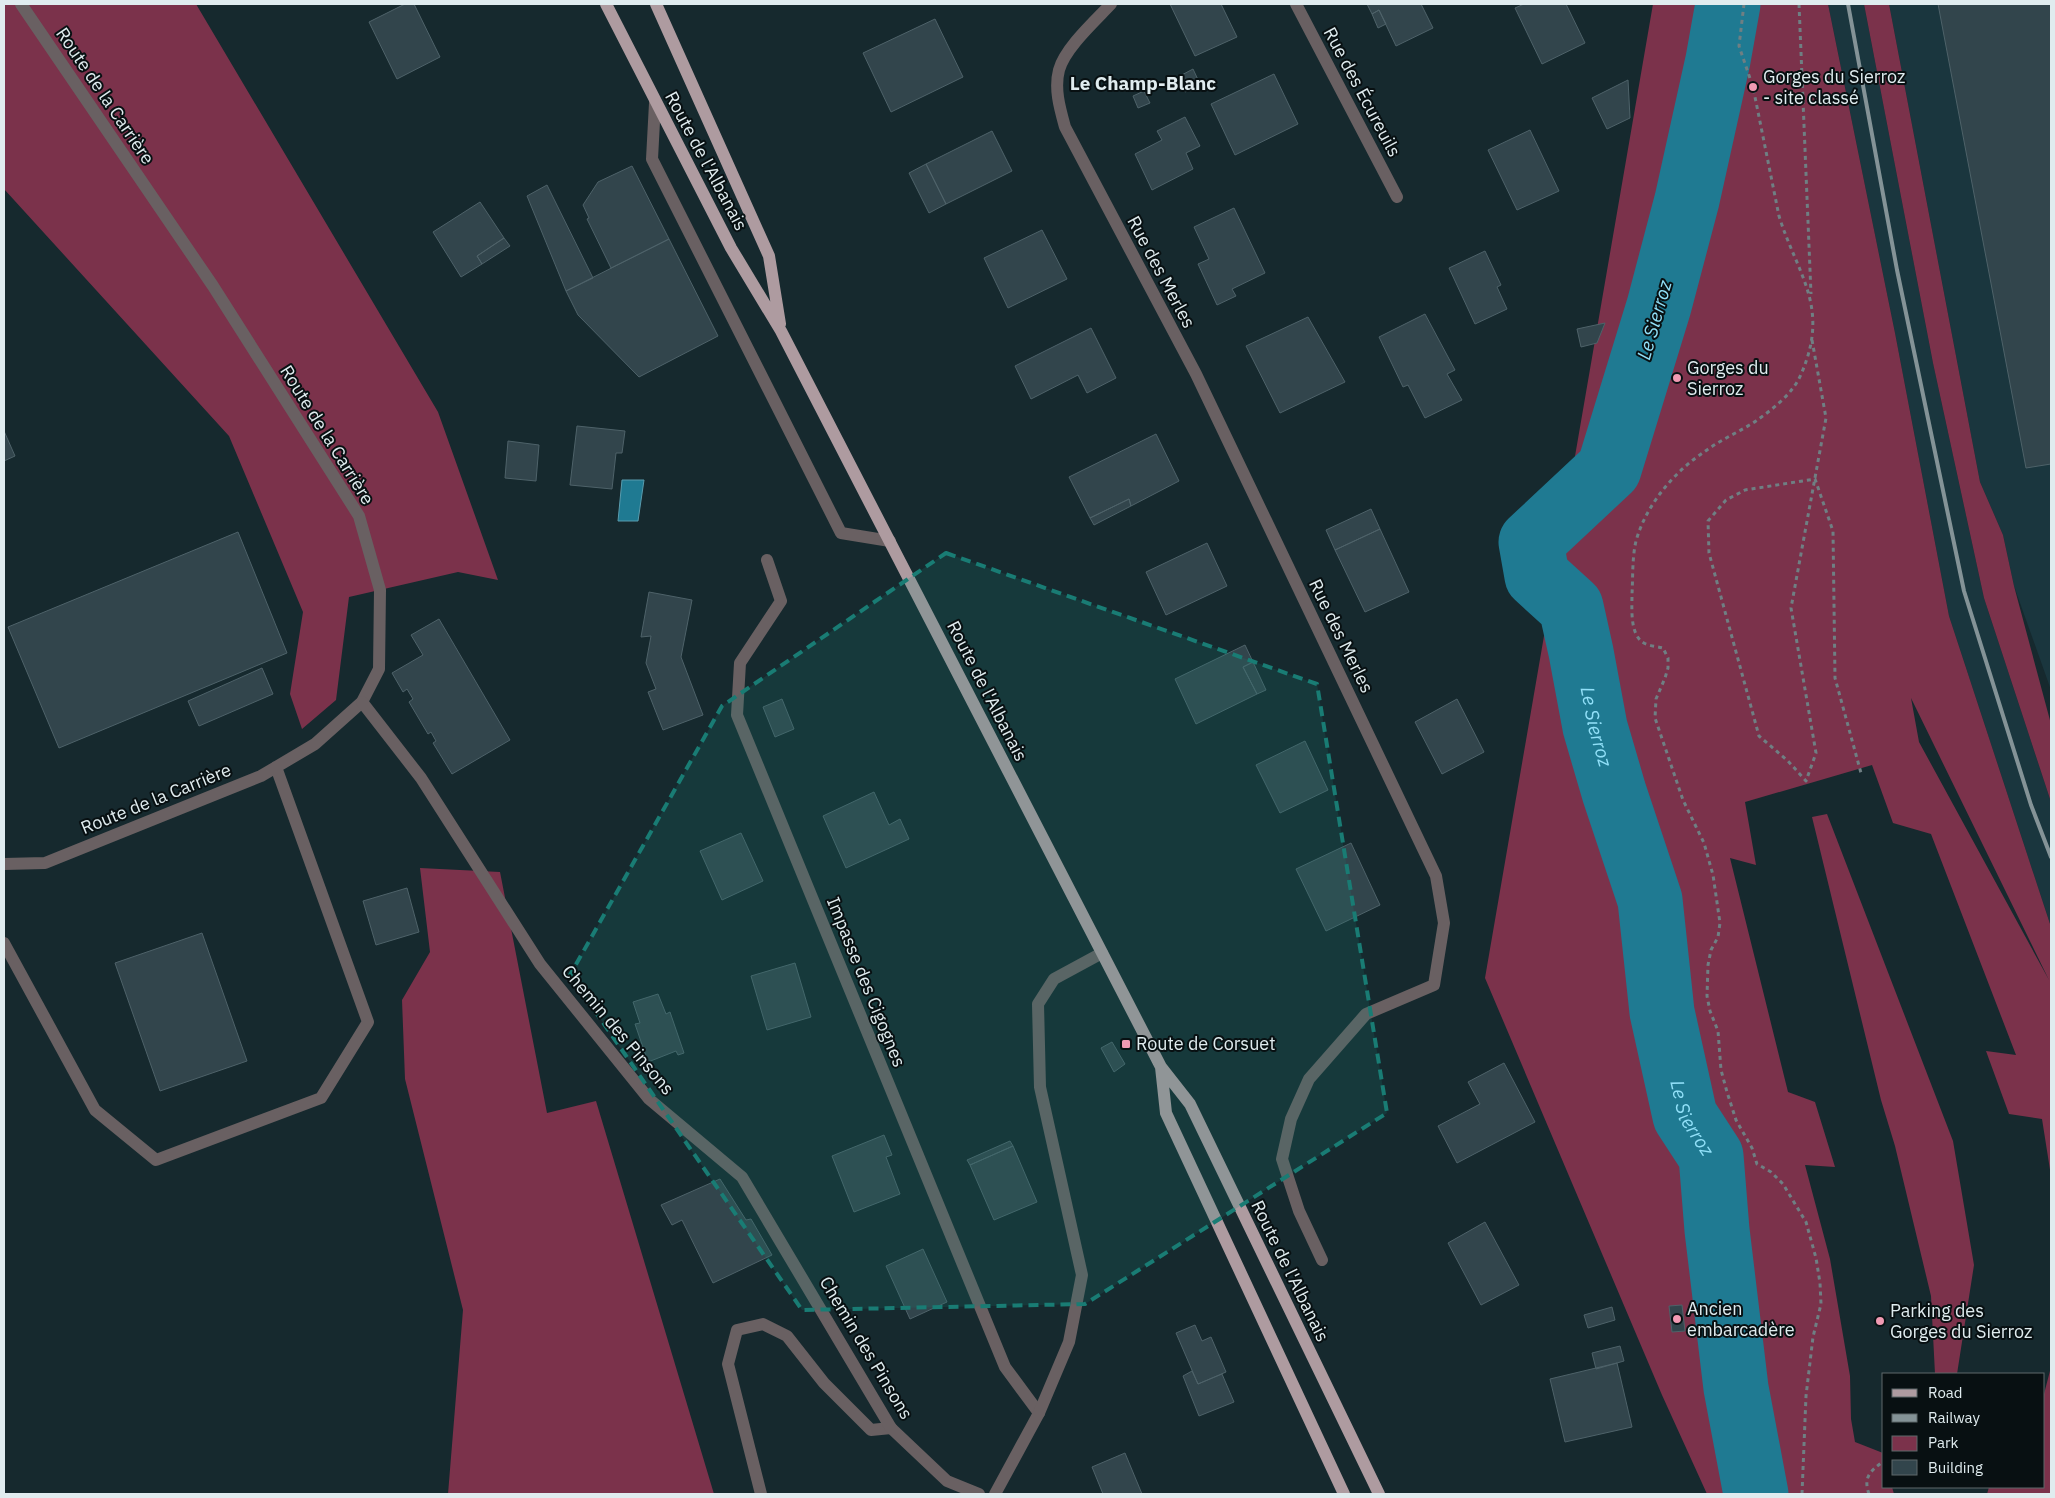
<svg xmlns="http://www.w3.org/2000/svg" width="2055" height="1498" font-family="'IBM Plex Sans',sans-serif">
<rect width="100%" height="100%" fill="#16292e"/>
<path fill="#1a363e" d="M 1828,4 L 1864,4 L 1933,363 L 1984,598 L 2051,802 L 2051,927 L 1949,616 L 1895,333 Z
M 1889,4 L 2051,4 L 2051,690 L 2014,586 L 2003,535 L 1980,482 Z"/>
<path fill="#7b324b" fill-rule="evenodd" d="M 4,4 L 196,4 L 438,412 L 498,580 L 458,572 L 349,597 L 336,700 L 302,729 L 290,694 L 303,612 L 229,436 L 4,189 Z
M 1653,4 L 1828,4 L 1895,333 L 1949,616 L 2051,927 L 2051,1176 L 2042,1119 L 2009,1114 L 1986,1051 L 2016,1055 L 1931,834 L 1893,823 L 1872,765 L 1745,802 L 1756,865 L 1730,858 L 1788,1092 L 1815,1102 L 1835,1167 L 1805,1165 L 1830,1259 L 1850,1376 L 1851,1419 L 1855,1442 L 1883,1453 L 1884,1487 L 1892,1487 L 1894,1494 L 1707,1494 L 1662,1395 L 1485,978 ZM 1911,698 L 2049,980 L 1919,742 Z
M 1864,4 L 1889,4 L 1980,482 L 2003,535 L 2014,586 L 2051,724 L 2051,802 L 1984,598 L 1933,363 Z
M 1827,814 L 1953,1141 L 1974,1265 L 1957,1374 L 1935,1374 L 1931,1296 L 1895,1146 L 1881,1100 L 1812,817 Z
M 420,868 L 500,872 L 547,1113 L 596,1101 L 714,1494 L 448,1494 L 463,1310 L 405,1079 L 402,1000 L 430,952 Z
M 2051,1367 L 2051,1494 L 1987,1494 L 1989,1487 L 2044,1487 L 2044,1394 Z"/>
<path fill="#1f7a92" stroke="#599cae" d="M 622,480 L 644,480 L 638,521 L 618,521 Z"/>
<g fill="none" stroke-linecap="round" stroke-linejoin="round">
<path stroke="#1f7a92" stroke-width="65" id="s1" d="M 1728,4 L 1718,60 L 1687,200 L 1659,306 L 1609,469 L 1531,542 L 1537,576 L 1571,607 L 1581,652 L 1595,727 L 1614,792 L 1650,900 L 1662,1012 L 1685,1116 L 1711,1156 L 1717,1230 L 1736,1388 L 1756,1494"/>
</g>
<path fill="#32454c" stroke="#4e6269" d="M 405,4 L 414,4 L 440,57 L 397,79 L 369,22 Z
M 1170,4 L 1221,4 L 1237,37 L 1195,56 Z
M 1367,4 L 1421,4 L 1433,28 L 1396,46 L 1379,10 L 1372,14 Z
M 1524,4 L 1566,4 L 1585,43 L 1542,64 L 1515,8 Z
M 1938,4 L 2051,4 L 2051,464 L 2026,468 Z
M 1379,10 L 1386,24 L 1378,28 L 1372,14 Z
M 935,19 L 963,77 L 891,112 L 863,53 Z
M 1193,69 L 1200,84 L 1185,92 L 1178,77 Z
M 1274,74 L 1298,124 L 1235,155 L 1211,104 Z
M 1628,80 L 1630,118 L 1607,129 L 1592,98 Z
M 1144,91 L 1150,103 L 1138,108 L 1133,96 Z
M 1185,117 L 1200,146 L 1186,153 L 1193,169 L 1152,190 L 1135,154 L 1162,140 L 1157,131 Z
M 1530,130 L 1559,191 L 1517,210 L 1488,150 Z
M 992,131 L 1012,171 L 946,204 L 926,164 Z
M 926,164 L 946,204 L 929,213 L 909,173 Z
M 632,166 L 669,239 L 611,268 L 587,219 L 589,218 L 583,205 L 598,182 Z
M 547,185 L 593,278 L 566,291 L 527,196 Z
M 480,202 L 504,238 L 477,256 L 482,264 L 461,277 L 433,232 Z
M 1234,208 L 1265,273 L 1232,289 L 1236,296 L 1217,305 L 1198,264 L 1209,259 L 1194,227 Z
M 1042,230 L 1067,279 L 1008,308 L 984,258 Z
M 504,238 L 510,246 L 482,264 L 477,256 Z
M 669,239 L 718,336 L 639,377 L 578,315 L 566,291 Z
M 1485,251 L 1501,285 L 1497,287 L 1507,309 L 1475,324 L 1449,268 Z
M 1425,314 L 1455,370 L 1447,374 L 1462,400 L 1425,418 L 1408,385 L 1403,387 L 1379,337 Z
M 1308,317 L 1345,382 L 1280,413 L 1246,346 Z
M 1605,323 L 1597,343 L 1581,347 L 1577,329 Z
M 1091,328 L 1116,378 L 1087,393 L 1078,375 L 1031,399 L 1015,366 Z
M 577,426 L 625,431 L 622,453 L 616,453 L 612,489 L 570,485 Z
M 4,431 L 15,456 L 4,461 Z
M 1156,434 L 1179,481 L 1131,506 L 1129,499 L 1090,518 L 1069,477 Z
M 508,441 L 539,445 L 536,481 L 505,478 Z
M 1129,499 L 1131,506 L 1094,525 L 1090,518 Z
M 1371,509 L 1380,529 L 1335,550 L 1326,530 Z
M 1380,529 L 1409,592 L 1365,612 L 1335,550 Z
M 238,532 L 287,653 L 59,748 L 8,627 Z
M 1207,543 L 1227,586 L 1166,615 L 1146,572 Z
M 649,592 L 692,600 L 681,657 L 703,715 L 663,730 L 648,692 L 656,689 L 646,663 L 651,636 L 641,637 Z
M 439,619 L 510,740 L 452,774 L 433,743 L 436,741 L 431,732 L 428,734 L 409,702 L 413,699 L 407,689 L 403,692 L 392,673 L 423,655 L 411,635 Z
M 1245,645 L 1253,662 L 1243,667 L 1257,694 L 1196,724 L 1175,679 Z
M 1253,662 L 1266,690 L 1257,694 L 1243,667 Z
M 262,668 L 273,694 L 199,726 L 188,701 Z
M 782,699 L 794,729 L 775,737 L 763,707 Z
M 1457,699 L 1484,752 L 1442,774 L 1415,722 Z
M 1305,741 L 1328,790 L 1280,813 L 1256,765 Z
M 874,792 L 889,825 L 900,819 L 909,839 L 846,868 L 823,816 Z
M 741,833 L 763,881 L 722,900 L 700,851 Z
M 1351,843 L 1380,905 L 1326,931 L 1296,869 Z
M 407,888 L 419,932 L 376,945 L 363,901 Z
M 202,933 L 247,1061 L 160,1091 L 115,963 Z
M 795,963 L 811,1017 L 767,1030 L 751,976 Z
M 658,994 L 666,1014 L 670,1012 L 684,1053 L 678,1055 L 676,1051 L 648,1062 L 635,1024 L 640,1023 L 633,1002 Z
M 1112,1042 L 1125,1064 L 1114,1072 L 1101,1048 Z
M 1504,1063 L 1535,1122 L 1457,1163 L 1438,1126 L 1480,1104 L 1468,1082 Z
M 884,1135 L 892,1155 L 886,1157 L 900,1194 L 854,1212 L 832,1156 Z
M 1010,1141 L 1013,1146 L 970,1165 L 967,1160 Z
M 1013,1146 L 1037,1202 L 994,1220 L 970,1165 Z
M 720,1179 L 746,1220 L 751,1219 L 772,1255 L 713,1283 L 682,1220 L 672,1225 L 661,1205 Z
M 1485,1222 L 1519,1285 L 1481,1305 L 1448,1243 Z
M 923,1249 L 947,1302 L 910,1319 L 886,1266 Z
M 1682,1305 L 1685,1331 L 1672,1332 L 1669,1306 Z
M 1612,1307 L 1615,1320 L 1588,1328 L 1584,1315 Z
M 1195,1325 L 1202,1341 L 1211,1337 L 1226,1372 L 1198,1384 L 1176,1333 Z
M 1620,1346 L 1624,1361 L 1596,1369 L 1592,1353 Z
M 1617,1363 L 1632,1427 L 1565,1442 L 1550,1379 Z
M 1192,1371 L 1198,1384 L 1222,1374 L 1234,1402 L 1199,1416 L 1183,1376 Z
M 1125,1453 L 1142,1494 L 1103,1494 L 1092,1467 Z"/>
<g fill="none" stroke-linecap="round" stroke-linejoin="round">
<path stroke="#6f7f83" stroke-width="3" stroke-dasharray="4 4" stroke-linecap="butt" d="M 1744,4 L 1739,46 L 1753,87 L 1779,216 C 1797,274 1830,306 1802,372 C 1794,393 1774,408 1756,421 C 1739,432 1720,440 1704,452 C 1674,472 1646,505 1636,541 C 1632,558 1633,577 1632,594 C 1632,608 1630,631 1641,641 C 1646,646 1656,646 1663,648 L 1668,658 L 1668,668 L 1665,678 L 1656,699 L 1655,718 L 1683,800 L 1704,843 L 1713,875 L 1720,923 L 1718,937 L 1711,950 L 1708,965 L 1707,996 L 1710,1011 L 1718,1031 L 1721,1070 L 1727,1092 L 1736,1120 L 1752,1148 L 1757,1164 L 1771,1172 L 1783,1184 L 1806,1222 L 1816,1258 L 1820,1283 L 1821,1304 L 1813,1337 L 1806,1396 L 1802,1494
M 1799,4 L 1811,294
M 1812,340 L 1826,418 L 1791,608 L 1816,753 L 1806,781 L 1788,761 L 1759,736 L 1709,553 L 1708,521 L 1726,500 L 1745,490 L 1815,479 L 1833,531 L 1835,678 L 1861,773
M 1869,1494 C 1863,1477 1870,1471 1884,1461"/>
<path stroke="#696062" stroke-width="12" d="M 655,103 L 652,159 L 841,533 L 890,541
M 4,864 L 45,863 L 261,776 L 315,744 L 362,702 L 379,669 L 380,590 L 359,516 L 213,286 L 21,4
M 4,943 L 95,1110 L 156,1160 L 321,1098 L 368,1022 L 276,767
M 761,1494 L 728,1364 L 737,1330 L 763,1324 L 787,1336 L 824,1383 L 871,1430 L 891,1428"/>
<path stroke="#696062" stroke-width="12" d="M 1111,4 C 1095,21 1065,48 1059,70 C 1054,89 1060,109 1065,127 L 1196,374 L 1436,876 L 1444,923 L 1434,985 L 1366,1014 L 1309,1079 L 1291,1119 L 1282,1159 L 1299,1211 L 1322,1260
M 1296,4 L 1397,197
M 767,560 L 781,601 L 740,663 L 737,715 L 1005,1367 L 1039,1413
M 362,702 L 421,778 L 540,964 L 649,1099 L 742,1177 L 891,1428 L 947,1481 L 979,1494"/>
<path stroke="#696062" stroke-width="12" d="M 995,1494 L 1039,1413 L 1069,1342 L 1082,1275 L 1040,1087 L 1038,1004 L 1054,979 L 1102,953"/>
<path stroke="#ae9ba0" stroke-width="12" d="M 606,4 L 731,248 L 781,331 L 1161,1067 L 1190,1104 L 1379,1494
M 656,4 L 769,256 L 780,324
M 1161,1067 L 1166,1113 L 1344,1494"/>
<path stroke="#849397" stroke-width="4" d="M 1848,4 L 1897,270 L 1964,591 L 2031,805 L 2051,857"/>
</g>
<path fill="#197c74" fill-opacity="0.2" stroke="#197c74" stroke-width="4" stroke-dasharray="10 6" stroke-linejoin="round" d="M 946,553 L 1317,684 L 1387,1113 L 1085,1304 L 802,1310 L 570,975 L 722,706 Z"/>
<g fill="#f19ab3" stroke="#081012" stroke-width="2">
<circle cx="1753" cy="87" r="5"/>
<circle cx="1677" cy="378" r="5"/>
<rect x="1121" y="1039" width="10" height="10" rx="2.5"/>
<circle cx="1677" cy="1319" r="5"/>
<circle cx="1880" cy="1321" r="5"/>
</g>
<g text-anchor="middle" stroke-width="4" stroke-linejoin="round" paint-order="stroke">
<g font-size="18" fill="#e0ecef" stroke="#081012" text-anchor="start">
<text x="1763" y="83">Gorges du Sierroz<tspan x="1763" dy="21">- site classé</tspan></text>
<text x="1687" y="374">Gorges du<tspan x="1687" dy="21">Sierroz</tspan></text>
<text x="1136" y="1050">Route de Corsuet</text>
<text x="1687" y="1315">Ancien<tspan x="1687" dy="21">embarcadère</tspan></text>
<text x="1890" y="1317">Parking des<tspan x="1890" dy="21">Gorges du Sierroz</tspan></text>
</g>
<g font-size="18" fill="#e0ecef" stroke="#081012">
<text transform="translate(1362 92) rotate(62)" y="6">Rue des Écureuils</text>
<text transform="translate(105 96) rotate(56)" y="6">Route de la Carrière</text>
<text transform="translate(706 161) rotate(62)" y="6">Route de l'Albanais</text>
<text transform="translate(1161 272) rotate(62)" y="6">Rue des Merles</text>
<text transform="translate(327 435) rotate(58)" y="6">Route de la Carrière</text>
<text transform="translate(1341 636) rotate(64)" y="6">Rue des Merles</text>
<text transform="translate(987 691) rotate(63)" y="6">Route de l'Albanais</text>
<text transform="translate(156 799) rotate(-22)" y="6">Route de la Carrière</text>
<text transform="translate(866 982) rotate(68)" y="6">Impasse des Cigognes</text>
<text transform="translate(618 1030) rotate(50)" y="6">Chemin des Pinsons</text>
<text transform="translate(1290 1271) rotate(64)" y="6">Route de l'Albanais</text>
<text transform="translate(866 1348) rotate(59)" y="6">Chemin des Pinsons</text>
</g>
<g font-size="19" font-weight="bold" fill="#e0ecef" stroke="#081012">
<text x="1143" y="90">Le Champ-Blanc</text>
</g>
<g font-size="19" font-style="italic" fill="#91e0f8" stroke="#081012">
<text transform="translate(1654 320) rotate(-74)" y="7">Le Sierroz</text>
<text dy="7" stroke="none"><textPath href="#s1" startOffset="790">Le Sierroz</textPath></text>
<text dy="7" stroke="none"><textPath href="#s1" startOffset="1195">Le Sierroz</textPath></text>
</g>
</g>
<rect width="2055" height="1498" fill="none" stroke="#e0ecef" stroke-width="10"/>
<rect x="1882" y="1373" width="162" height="115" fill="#081012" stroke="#5e686a"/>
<rect x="1892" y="1389" width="25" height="8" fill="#ae9ba0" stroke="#5e686a"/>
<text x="1928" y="1398" font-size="15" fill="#e0ecef">Road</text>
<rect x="1892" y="1414" width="25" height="8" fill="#849397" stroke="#5e686a"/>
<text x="1928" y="1423" font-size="15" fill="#e0ecef">Railway</text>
<rect x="1892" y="1436" width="25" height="15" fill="#7b324b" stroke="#5e686a"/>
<text x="1928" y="1448" font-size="15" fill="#e0ecef">Park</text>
<rect x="1892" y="1460" width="25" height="15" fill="#32454c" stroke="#5e686a"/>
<text x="1928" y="1473" font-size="15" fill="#e0ecef">Building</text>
</svg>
